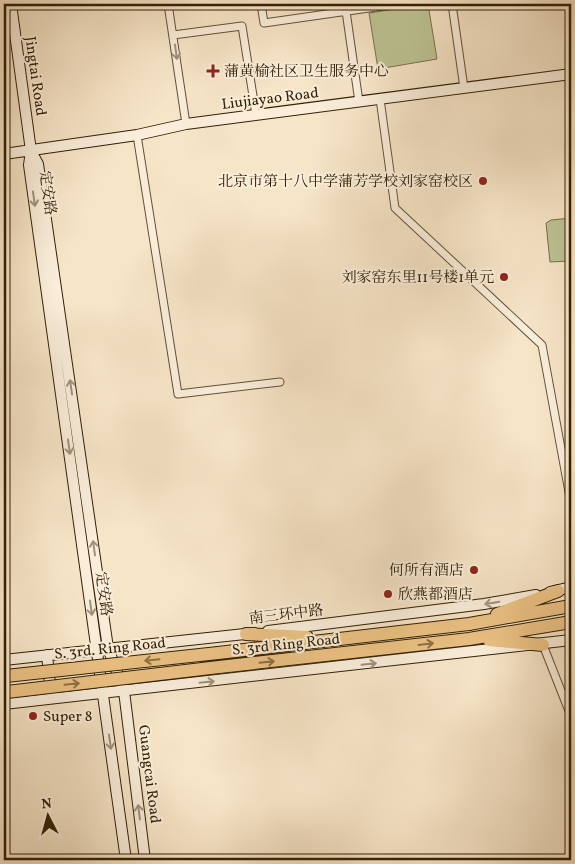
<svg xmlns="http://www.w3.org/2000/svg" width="575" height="864" font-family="Vollkorn,'Noto Serif SC',serif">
<rect width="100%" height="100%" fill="#f7e5c8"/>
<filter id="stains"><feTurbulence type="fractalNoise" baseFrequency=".004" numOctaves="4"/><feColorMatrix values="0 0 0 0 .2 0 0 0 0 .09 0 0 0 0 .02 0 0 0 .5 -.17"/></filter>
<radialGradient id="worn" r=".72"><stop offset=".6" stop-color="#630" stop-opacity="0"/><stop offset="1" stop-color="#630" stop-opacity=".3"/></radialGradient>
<path fill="#bdc495" stroke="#78724d" d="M 428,4 L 437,59 L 378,69 L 369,13 Z
M 571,218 L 571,261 L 550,262 L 546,223 L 551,220 Z"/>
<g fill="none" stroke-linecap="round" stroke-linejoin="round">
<defs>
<path id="street" d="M 168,4 L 186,124
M 261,4 L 264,23 L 397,4
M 452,4 L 464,88
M 346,11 L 359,102
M 173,35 L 242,26 L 256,115
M 380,99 L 395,208 L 542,345 L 571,503
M 137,135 L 178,394 L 280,382
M 543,645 L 571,716"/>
<path id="secondary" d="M 11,4 L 31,151 L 29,165 L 126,860
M 31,151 L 38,164 L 108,648 L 124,691 L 145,860
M 4,154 L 137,135 L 186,124 L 571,74
M 550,592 L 571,587
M 268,631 L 484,604 L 536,595
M 47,655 L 51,694
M 4,660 L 254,633
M 4,704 L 571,640"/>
<path id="highway" d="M 497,614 L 558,591
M 246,634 L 307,637
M 489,640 L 543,645
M 218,653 L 469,624 L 571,606
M 219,667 L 469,639 L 571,622"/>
</defs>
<use href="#street" stroke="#635136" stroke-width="9"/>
<use href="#secondary" stroke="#322005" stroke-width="12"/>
<use href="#highway" stroke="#322005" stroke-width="14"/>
<use href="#street" stroke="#faeedb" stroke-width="7"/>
<use href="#secondary" stroke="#faeedb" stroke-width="10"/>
<use href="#highway" stroke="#ecc284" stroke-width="12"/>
<defs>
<path id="highway-bridge" d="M 6,676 L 218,653
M 7,692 L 219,667"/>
</defs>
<use href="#highway-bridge" stroke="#322005" stroke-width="14" stroke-linecap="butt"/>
<use href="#highway-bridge" stroke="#ecc284" stroke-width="12"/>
</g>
<defs><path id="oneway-shaft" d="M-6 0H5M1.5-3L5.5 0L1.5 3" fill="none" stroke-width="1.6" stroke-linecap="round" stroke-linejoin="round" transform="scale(1.25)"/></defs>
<g stroke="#a0917b">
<use href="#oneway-shaft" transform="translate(176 52) rotate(82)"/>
<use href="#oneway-shaft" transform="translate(34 199) rotate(82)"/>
<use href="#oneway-shaft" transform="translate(71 387) rotate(-98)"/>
<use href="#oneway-shaft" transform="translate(69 447) rotate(82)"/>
<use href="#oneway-shaft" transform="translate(94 548) rotate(-98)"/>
<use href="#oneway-shaft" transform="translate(492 603) rotate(170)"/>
<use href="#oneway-shaft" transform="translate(91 608) rotate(82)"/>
<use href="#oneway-shaft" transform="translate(369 664) rotate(-6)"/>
<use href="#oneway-shaft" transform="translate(207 682) rotate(-6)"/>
<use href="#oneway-shaft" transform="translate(110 742) rotate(82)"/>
<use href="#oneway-shaft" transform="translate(139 812) rotate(-97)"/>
</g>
<g stroke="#8f7144">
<use href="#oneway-shaft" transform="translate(426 644) rotate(-7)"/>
<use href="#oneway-shaft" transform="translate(152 660) rotate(174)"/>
<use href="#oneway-shaft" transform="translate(267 662) rotate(-6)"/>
<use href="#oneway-shaft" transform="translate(72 684) rotate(-6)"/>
</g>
<g fill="#8f2418" stroke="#faeedb" stroke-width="2">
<path d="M210.5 63.5h5v5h5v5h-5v5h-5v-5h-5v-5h5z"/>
<circle cx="483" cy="181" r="5"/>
<circle cx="504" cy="277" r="5"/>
<circle cx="474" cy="570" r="5"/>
<circle cx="388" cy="594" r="5"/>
<circle cx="33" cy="716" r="5"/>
</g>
<g text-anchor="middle" stroke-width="4" stroke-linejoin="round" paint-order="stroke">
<g font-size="15" fill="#322005" stroke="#faeedb" text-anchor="start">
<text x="224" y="76">蒲黄榆社区卫生服务中心</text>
<text x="473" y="186" text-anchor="end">北京市第十八中学蒲芳学校刘家窑校区</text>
<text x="494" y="282" text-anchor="end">刘家窑东里11号楼1单元</text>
<text x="464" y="575" text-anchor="end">何所有酒店</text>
<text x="398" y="599">欣燕都酒店</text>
<text x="43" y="721">Super 8</text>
</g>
<g font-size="15" fill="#322005" stroke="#faeedb">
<text transform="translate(36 76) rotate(82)" y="5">Jingtai Road</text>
<text transform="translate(270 98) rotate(-7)" y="5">Liujiayao Road</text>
<text transform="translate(48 193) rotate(82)" y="5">定安路</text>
<text transform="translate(104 594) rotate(82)" y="5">定安路</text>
<text transform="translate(286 614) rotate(-7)" y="5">南三环中路</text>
<text transform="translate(286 644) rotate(-6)" y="5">S. 3rd Ring Road</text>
<text transform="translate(110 648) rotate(-6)" y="5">S. 3rd. Ring Road</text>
<text transform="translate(150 774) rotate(83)" y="5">Guangcai Road</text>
</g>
</g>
<rect width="575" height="864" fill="none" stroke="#f7e5c8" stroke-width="20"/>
<rect x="5" y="5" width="565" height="854" fill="none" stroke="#322005" stroke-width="2.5"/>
<rect x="10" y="10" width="555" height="844" fill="none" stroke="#322005"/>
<g transform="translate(48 816) rotate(354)" stroke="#faeedb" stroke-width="4" paint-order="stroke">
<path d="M0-4L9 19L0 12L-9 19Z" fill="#322005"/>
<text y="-8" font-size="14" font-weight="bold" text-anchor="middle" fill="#322005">N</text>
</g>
<rect width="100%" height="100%" filter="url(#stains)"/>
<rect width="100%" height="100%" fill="url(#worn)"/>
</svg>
